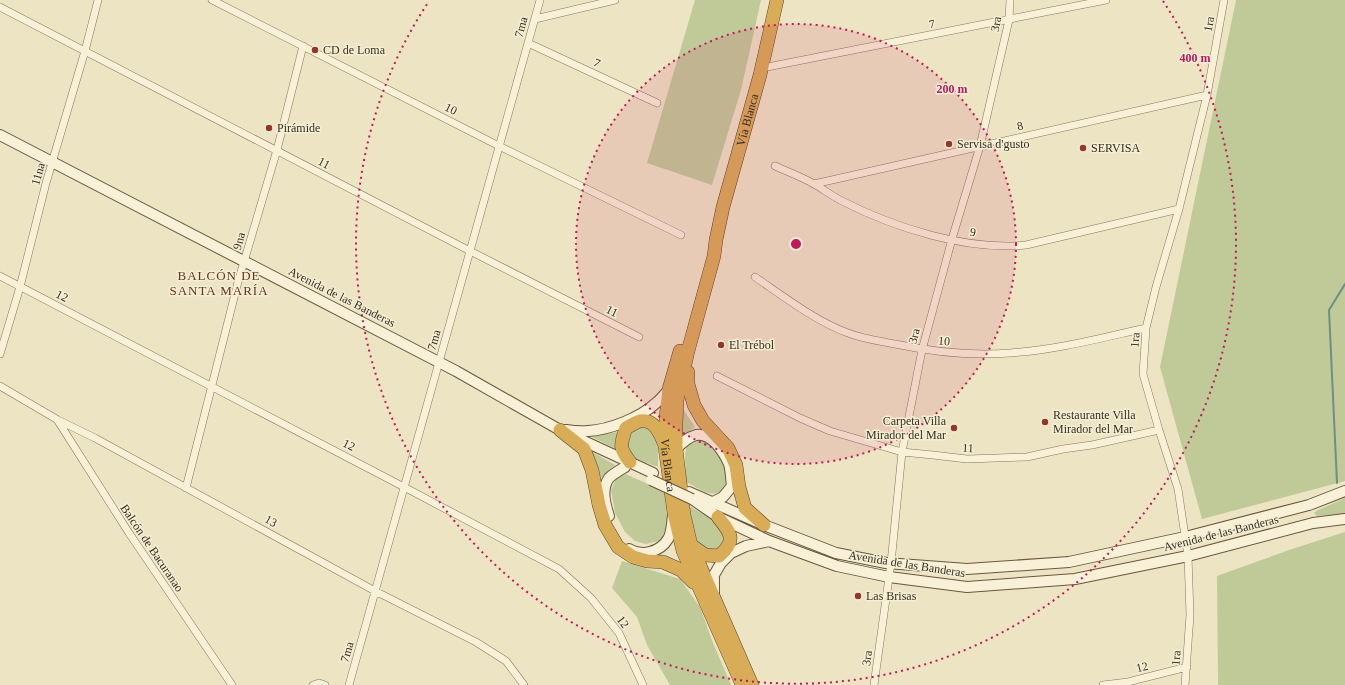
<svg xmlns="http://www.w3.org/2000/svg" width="1345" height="685" font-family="Georgia,serif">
<rect width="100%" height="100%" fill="#ede4c4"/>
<path fill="#c0ca99" d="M 695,0 L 761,0 L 741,90 L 712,185 L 647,163 Z
M 1236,0 L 1345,0 L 1345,481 L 1202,519 L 1160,367 Z
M 683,409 L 695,427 L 682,436 Z
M 633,427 L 650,427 L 658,445 L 658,467 L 633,458 L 628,450 L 628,433 Z
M 618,432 L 618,450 L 590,436 Z
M 695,438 C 699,439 704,439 707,441 C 723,450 729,471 727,488 C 711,500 702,490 686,482 L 685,455 L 687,444 Z
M 591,451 L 615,465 L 601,478 Z
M 623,473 L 664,491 L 668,524 L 664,535 L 658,541 L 646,544 L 635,541 L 625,532 L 615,513 L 611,490 L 616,479 Z
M 1345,498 L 1345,514 L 1317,516 L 1314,513 L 1316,511 Z
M 689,506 L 717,522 L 726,538 L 717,551 L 709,552 L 698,544 L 692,520 Z
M 1345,532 L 1345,685 L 1218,685 L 1217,576 L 1289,550 Z
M 622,561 L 680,579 L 700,607 L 713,643 L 731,685 L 670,685 L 647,645 L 637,617 L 612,588 Z"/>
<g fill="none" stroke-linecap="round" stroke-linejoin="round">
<path stroke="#6d8e89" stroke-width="2" d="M 1337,483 L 1329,310 L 1345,284"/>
<defs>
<path id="street" d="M 212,0 L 499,146 L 681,235
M 0,7 L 470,251 L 639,337
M 535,19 L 615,0
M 528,43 L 657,103
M 762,68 L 1106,0
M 775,166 C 788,172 802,177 814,184 C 823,189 832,196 842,201 C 895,228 967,251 1026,245 L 1179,209
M 814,184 L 1207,95
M 0,276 L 404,487 L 559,569 L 591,598 L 619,633 L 643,685
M 755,277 C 783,296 817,322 848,333 C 863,339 880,341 895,344 C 933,352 971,356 1010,353 C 1056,350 1101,338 1146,328
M 0,354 L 20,287 L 46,183 L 85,51 L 98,0
M 717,376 L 800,418 L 830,431 L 902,452 L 933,455 L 967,459 L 1027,457 L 1063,449 L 1092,445 L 1159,430
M 0,386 L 58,420 L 95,438 L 375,591 L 476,642 L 506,661 L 524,685
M 58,421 L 129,533 L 232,685
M 186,488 L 238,282 L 277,150 L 303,46
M 313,685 L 319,683 L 325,685
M 349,685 L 540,0
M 874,685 L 891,563 L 902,452 L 922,350 L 952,239 L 980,146 L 1009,20 L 1010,0
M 1103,685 L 1128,682 L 1187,667
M 1185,685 L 1190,615 L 1188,556 L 1178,489 L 1159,430 L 1143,374 L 1146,328 L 1156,287 L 1179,209 L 1207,95 L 1224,0"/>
<path id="secondary" d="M 0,135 L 456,371 L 560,430 L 653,473
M 566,430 C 573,431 580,432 588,431 C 609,430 640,418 656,403 C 661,399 665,394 669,389
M 676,449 C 682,443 688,437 696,435 C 712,432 724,453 729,464 C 731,471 731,479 732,486 L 723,497 L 713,502
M 689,492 L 764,525 L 836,553 L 886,563 L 967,569 L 1069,562 L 1185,537 L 1309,505 L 1345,491
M 692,499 L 718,517 L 769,541 L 837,566 L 889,577 L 967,587 L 1075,579 L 1188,556 L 1313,523 L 1345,519
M 609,516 C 605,504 601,489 609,478 C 613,474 620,470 625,467
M 629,549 C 642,557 660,552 668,539 C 672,533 672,522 673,515
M 714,594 L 714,575 L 721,563 L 731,553 L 746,546 L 769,541"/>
<g id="highway">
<path id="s1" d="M 680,351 L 669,389 L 666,418 L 665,447 L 674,513 L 683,551 L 741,682"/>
<path d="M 688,372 L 688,384 L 694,405 L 703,421 L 728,448 L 736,465 L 739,487 L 745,508 L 764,525"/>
<path d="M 560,430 L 584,449 L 592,470 L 599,505 L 605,525 L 618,547 L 633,557 L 647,561 L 663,562 L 681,570 L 693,582"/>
<path d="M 630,462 C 619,448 620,445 626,428 C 630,426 636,422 640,421 C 654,419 660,433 664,443"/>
<path d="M 691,545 L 705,555 L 719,556 C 737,541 731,533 718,517"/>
<path id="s2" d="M 752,685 L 691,545 L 684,515 L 676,449 L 676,424 L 677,400 L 688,351 L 714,256 L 716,240 L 723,207 L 760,75 L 777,0"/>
</g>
</defs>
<use href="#street" stroke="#87765b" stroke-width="8"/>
<use href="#secondary" stroke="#69573e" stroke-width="12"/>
<use href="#highway" stroke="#55442f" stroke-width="14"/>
<use href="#street" stroke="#f8f1d7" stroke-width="7"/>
<use href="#secondary" stroke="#f8f1d7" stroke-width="10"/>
<use href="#highway" stroke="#d9ac58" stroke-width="13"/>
<defs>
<path id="secondary-bridge" d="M 651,480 L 692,499"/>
</defs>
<use href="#secondary-bridge" stroke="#69573e" stroke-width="12" stroke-linecap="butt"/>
<use href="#secondary-bridge" stroke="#f8f1d7" stroke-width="10"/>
</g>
<circle cx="796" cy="244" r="220" fill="#c2185b" fill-opacity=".12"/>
<g fill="none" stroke="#c2185b" stroke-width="2" stroke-dasharray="2 4">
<circle cx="796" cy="244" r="220"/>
<path d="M1163 1A440 440 0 1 1 429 1"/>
</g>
<g fill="#94362d" stroke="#f4eed4" stroke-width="1.5">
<circle cx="315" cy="50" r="4"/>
<circle cx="269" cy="128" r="4"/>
<circle cx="949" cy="144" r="4"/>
<circle cx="1083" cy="148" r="4"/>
<circle cx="721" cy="345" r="4"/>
<circle cx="1045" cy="422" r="4"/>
<circle cx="954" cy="428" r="4"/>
<circle cx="858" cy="596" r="4"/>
</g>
<g text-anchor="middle" stroke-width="3" stroke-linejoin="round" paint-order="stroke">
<g font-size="12" fill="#372d1f" stroke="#f4eed4">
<text transform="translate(932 24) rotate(-11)" y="4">7</text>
<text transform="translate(996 24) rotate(-80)" y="4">3ra</text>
<text transform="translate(1209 24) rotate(-80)" y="4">1ra</text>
<text transform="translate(521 27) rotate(-75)" y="4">7ma</text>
<text transform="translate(597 63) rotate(25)" y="4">7</text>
<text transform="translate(451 109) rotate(27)" y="4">10</text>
<text dy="4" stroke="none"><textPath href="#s2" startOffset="588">Vía Blanca</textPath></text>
<text transform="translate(1020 126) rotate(-13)" y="4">8</text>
<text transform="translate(324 163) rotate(28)" y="4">11</text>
<text transform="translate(38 174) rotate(-74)" y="4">11na</text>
<text transform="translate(973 232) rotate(10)" y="4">9</text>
<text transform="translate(239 241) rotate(-75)" y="4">9na</text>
<text transform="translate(62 296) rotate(27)" y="4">12</text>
<text transform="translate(342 297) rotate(27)" y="4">Avenida de las Banderas</text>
<text transform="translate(612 311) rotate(27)" y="4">11</text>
<text transform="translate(914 336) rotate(-75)" y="4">3ra</text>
<text transform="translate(434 340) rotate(-74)" y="4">7ma</text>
<text transform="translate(1135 340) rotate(-86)" y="4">1ra</text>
<text transform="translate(944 341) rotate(5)" y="4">10</text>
<text transform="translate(349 445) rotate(27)" y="4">12</text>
<text transform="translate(968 448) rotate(3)" y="4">11</text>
<text dy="4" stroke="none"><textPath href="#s1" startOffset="116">Vía Blanca</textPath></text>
<text transform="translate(271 521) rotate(29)" y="4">13</text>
<text transform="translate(1221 533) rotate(-14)" y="4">Avenida de las Banderas</text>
<text transform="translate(152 548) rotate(56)" y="4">Balcón de Bacuranao</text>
<text transform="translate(907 564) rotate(9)" y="4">Avenida de las Banderas</text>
<text transform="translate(623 622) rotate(54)" y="4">12</text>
<text transform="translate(347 652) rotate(-74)" y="4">7ma</text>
<text transform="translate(867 658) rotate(-82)" y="4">3ra</text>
<text transform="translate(1176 658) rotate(-86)" y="4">1ra</text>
<text transform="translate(1142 667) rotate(-14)" y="4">12</text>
</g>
<g font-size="12" fill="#372d1f" stroke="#f4eed4" text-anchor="start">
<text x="323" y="54">CD de Loma</text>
<text x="277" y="132">Pirámide</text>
<text x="957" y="148">Servisa d'gusto</text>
<text x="1091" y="152">SERVISA</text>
<text x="729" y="349">El Trébol</text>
<text x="1053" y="419">Restaurante Villa<tspan x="1053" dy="14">Mirador del Mar</tspan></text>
<text x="946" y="425" text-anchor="end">Carpeta Villa<tspan x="946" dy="14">Mirador del Mar</tspan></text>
<text x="866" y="600">Las Brisas</text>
</g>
<g font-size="13" letter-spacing="1" fill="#623420" stroke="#f4eed4">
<text x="219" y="280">BALCÓN DE<tspan x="219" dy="15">SANTA MARÍA</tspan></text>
</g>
</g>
<circle cx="796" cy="244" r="6" fill="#c2185b" stroke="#f4eed4" stroke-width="2"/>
<g font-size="12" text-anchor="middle" font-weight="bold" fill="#c2185b" stroke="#f4eed4" stroke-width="3" stroke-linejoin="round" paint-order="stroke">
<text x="1195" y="62">400 m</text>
<text x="952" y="93">200 m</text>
</g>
</svg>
